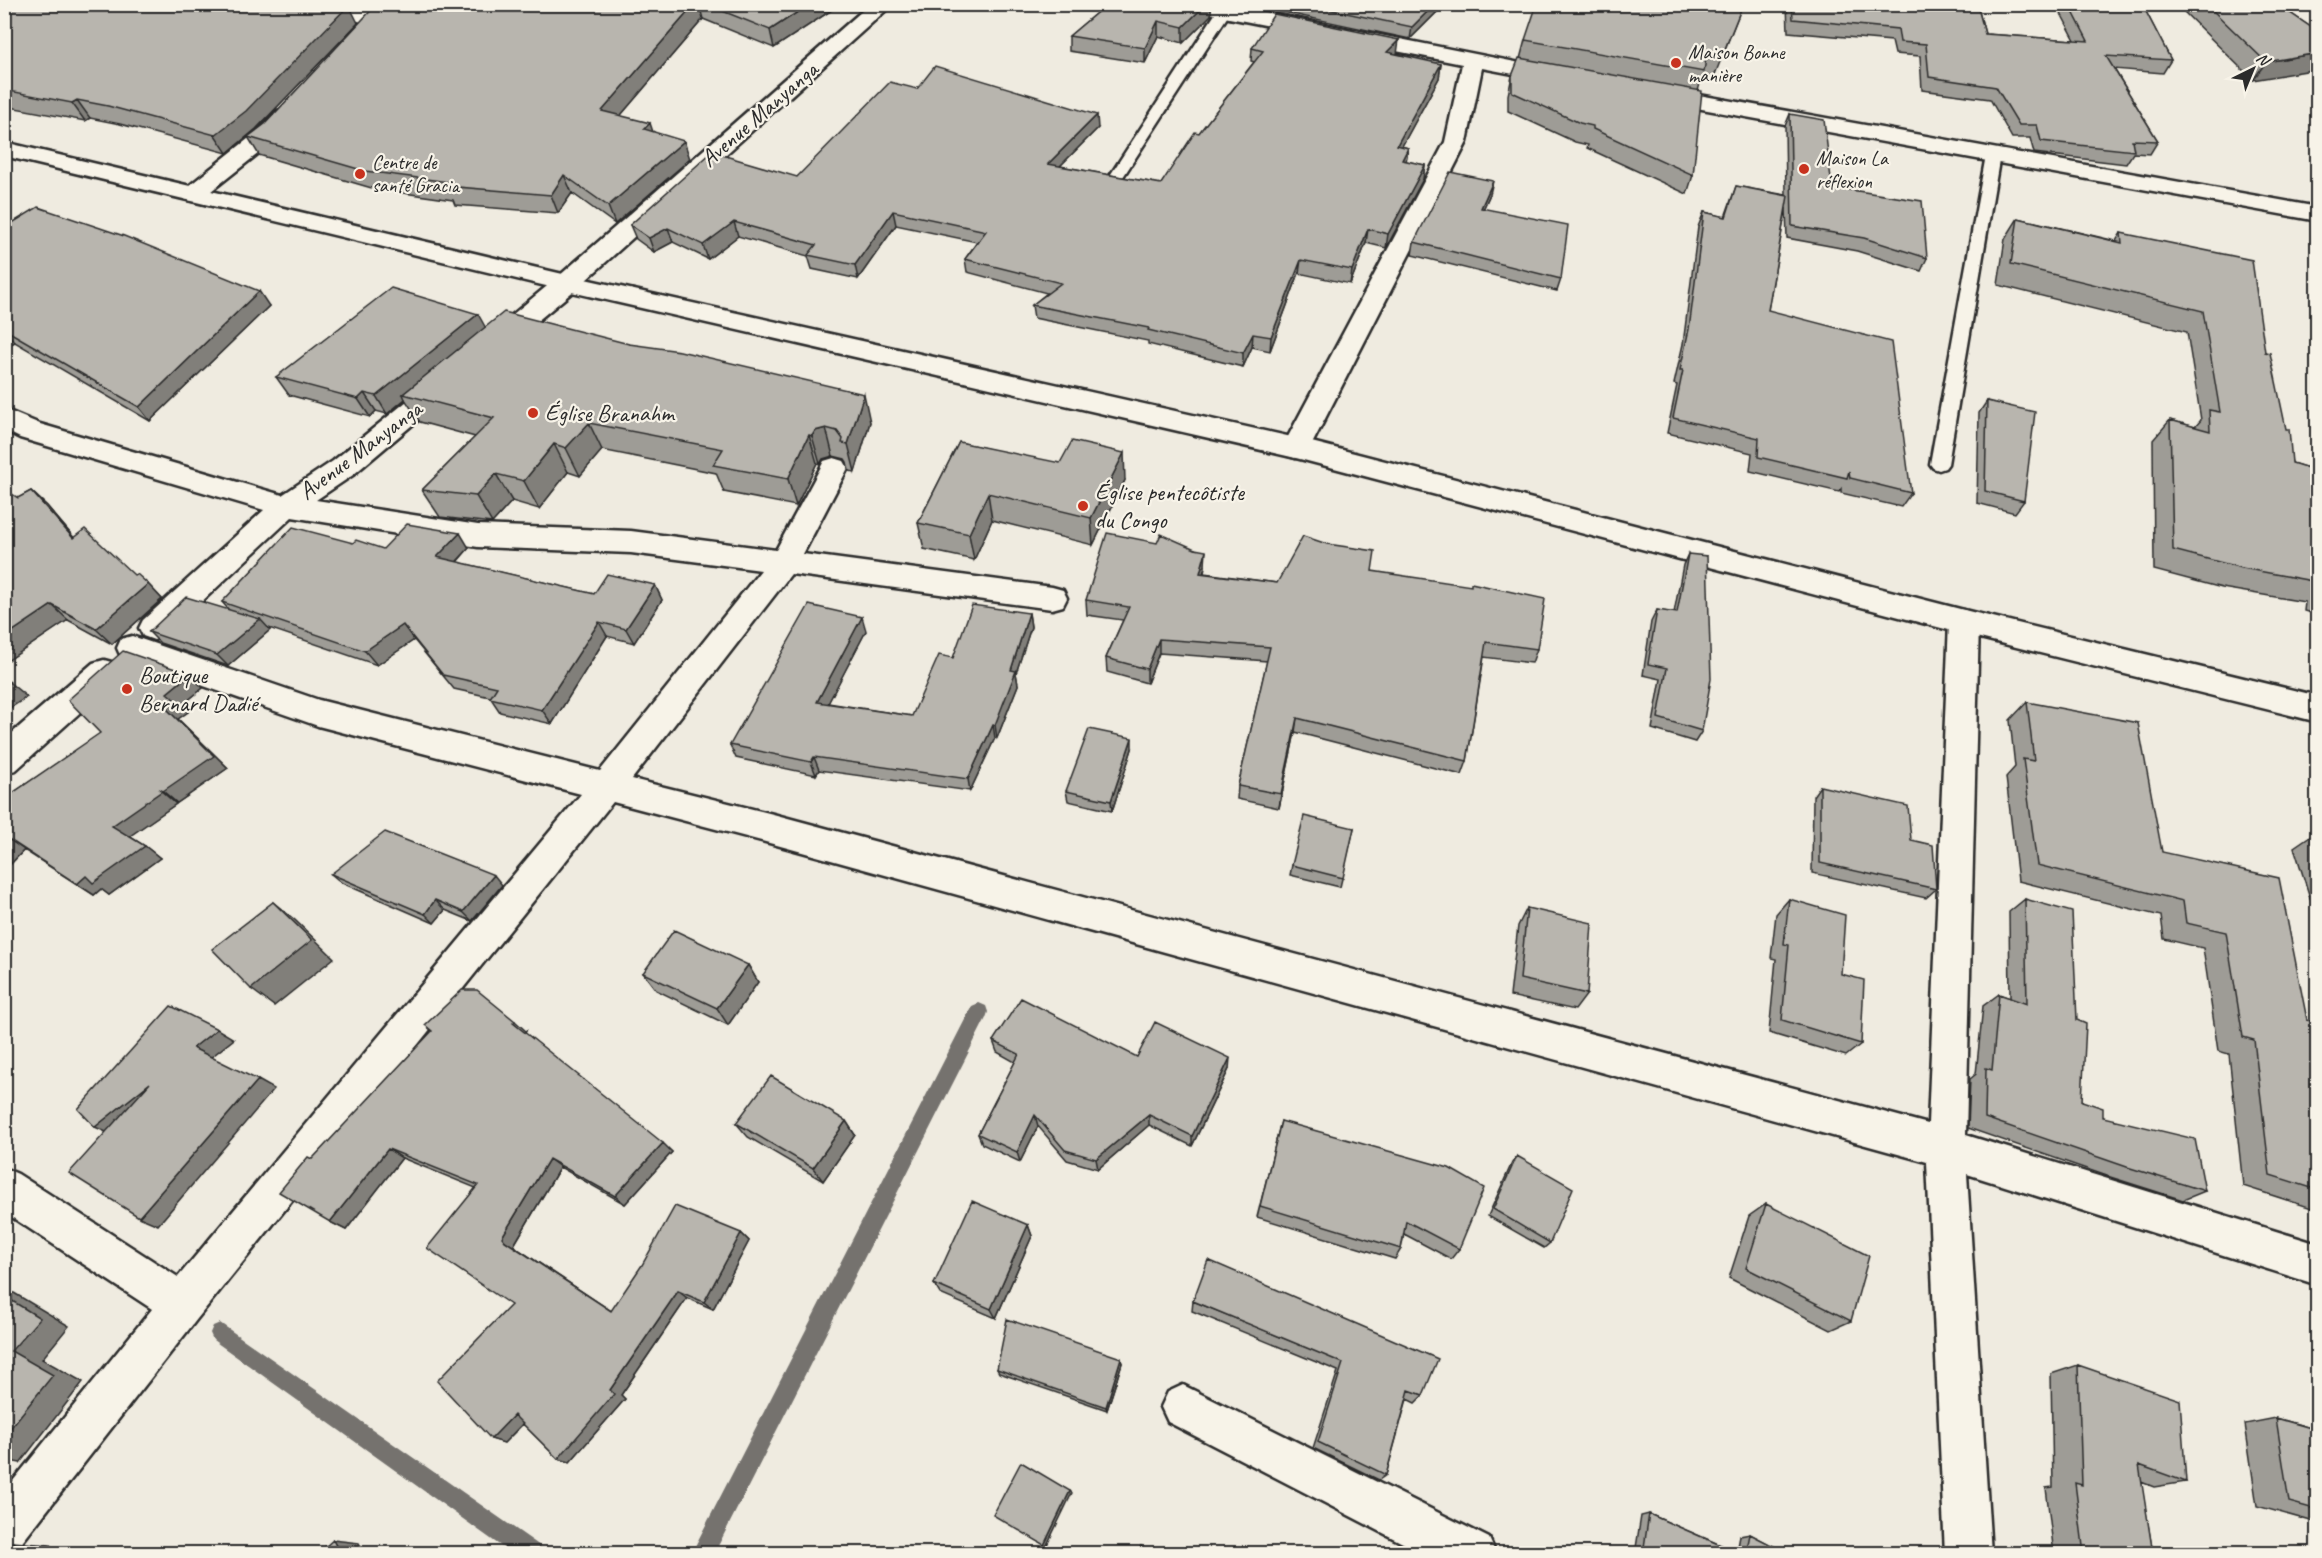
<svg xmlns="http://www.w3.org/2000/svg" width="2322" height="1558" font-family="Caveat,sans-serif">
<rect width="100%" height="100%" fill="#efebe0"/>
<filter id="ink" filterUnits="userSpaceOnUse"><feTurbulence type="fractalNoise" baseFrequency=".0167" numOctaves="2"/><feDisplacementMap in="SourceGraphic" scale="12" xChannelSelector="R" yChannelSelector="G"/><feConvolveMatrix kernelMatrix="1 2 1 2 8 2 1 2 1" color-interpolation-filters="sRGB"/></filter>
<g filter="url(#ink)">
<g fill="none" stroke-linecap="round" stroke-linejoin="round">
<path fill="#74726e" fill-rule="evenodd" d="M 979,1003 L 986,1006 L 988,1012 L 986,1018 L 714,1554 L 691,1554 L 972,1006 Z
M 220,1323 L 540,1546 L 543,1554 L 512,1554 L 213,1340 L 210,1333 L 213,1326 Z"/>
<defs>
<path id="service" d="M 1224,7 L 1231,11 L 1123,177 L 1116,181 L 1111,180 L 1109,177 L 1217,11 Z
M 1993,151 L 2000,155 L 1948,464 L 1945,468 L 1939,470 L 1933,468 L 1930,464 L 1986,155 Z"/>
<path id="minor" d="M 306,4 L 343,4 L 383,15 L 386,19 C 377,32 363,52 346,47 L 342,43 L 362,22 L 309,8 Z
M 870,4 L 893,4 L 576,289 L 501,351 L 492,354 L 483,351 L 479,345 L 483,339 L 558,277 Z
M 1190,4 L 1224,4 L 1560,71 L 1568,72 L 1571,77 L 1568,82 L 1560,83 L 1482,68 L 1467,142 L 1310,448 L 1306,455 L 1296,458 L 1286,455 L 1282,448 L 1445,142 L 1462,64 L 1224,17 L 1193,8 Z
M 1655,87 L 2318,207 L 2318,221 L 1647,99 L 1644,94 L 1647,89 Z
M 285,109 L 293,111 L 296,116 L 274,141 L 201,199 L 193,201 L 185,199 L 181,194 L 185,189 L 258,131 L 277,111 Z
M 447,373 L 456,376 L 460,382 L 456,388 L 353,475 L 316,500 L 478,525 L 631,531 L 776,550 L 824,461 L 834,458 L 844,461 L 848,468 L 803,554 L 1052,587 L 1063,590 L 1067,598 L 1063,606 L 1052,609 L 791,574 L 632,779 L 773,814 L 1928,1124 L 1949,622 L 1953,614 L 1964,610 L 1975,614 L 1979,622 L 1966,1135 L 2318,1244 L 2318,1285 L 1967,1174 L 1991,1554 L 1945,1554 L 1927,1162 L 773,844 L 613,802 L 197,1319 L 20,1545 L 4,1551 L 4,1492 L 152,1309 L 4,1212 L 4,1168 L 18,1174 L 178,1277 L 581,794 L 318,726 L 121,657 L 117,648 L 121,639 L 132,636 L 319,700 L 600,771 L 761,570 L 631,553 L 478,547 L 292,517 L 165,636 L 154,640 L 143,636 L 139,628 L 143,620 L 264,510 L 20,438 L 4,430 L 4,409 L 40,424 L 282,495 L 333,461 L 438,376 Z
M 104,660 L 115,663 L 120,672 L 115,681 L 16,770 L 4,773 L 4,740 L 93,663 Z
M 1183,1385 L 1489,1538 L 1496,1554 L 1424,1554 L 1168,1422 L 1161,1407 L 1168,1392 Z"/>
<path id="trunk" d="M 4,142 L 567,275 L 1296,438 L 1964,610 L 2318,696 L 2318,722 L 1964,634 L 1296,458 L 567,291 L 4,156 Z"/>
</defs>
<use href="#service" stroke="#2b2b2b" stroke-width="5"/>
<use href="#minor" stroke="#2b2b2b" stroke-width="5"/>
<use href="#trunk" stroke="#2b2b2b" stroke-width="5"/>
<use href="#service" fill="#f7f3e8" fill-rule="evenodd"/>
<use href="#minor" fill="#f7f3e8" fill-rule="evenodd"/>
<use href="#trunk" fill="#f7f3e8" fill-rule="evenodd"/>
</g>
<path fill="#9e9c96" stroke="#2b2b2b" stroke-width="1.5" d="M 4,4 L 358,23 L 256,129 L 227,153 L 120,124 L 90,118 L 85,121 L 4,106 Z
M 353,4 L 841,4 L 774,48 L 703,19 L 620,116 L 654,132 L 690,159 L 615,224 L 572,193 L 558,213 L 455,205 L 453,200 L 375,189 L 259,155 L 248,137 L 265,124 L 372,10 Z
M 1107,4 L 1211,4 L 1211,15 L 1183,43 L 1158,36 L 1145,63 L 1069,51 L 1069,36 Z
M 1284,4 L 1445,4 L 1410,39 L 1283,12 Z
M 1743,4 L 1712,82 L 1701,80 L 1698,91 L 1693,175 L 1687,194 L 1587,148 L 1588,145 L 1575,142 L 1508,111 L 1508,95 L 1512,76 L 1520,59 L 1525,40 Z
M 1787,4 L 1977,4 L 1985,34 L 2075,40 L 2056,4 L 2142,4 L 2171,60 L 2163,73 L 2114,69 L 2158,141 L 2150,154 L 2133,153 L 2126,164 L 2034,153 L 2030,138 L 2012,138 L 1990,99 L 1922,90 L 1920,56 L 1895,54 L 1892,41 L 1788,32 Z
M 2176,4 L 2277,4 L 2318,32 L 2253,80 Z
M 1252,48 L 1397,54 L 1396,54 L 1441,64 L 1439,78 L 1402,146 L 1408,148 L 1406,161 L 1425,165 L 1423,179 L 1386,248 L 1366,243 L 1350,284 L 1299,273 L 1270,351 L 1252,347 L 1243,367 L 1148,344 L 1148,341 L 1034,318 L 1032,305 L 1047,293 L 967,272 L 965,259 L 977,242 L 896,225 L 858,279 L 812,269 L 808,256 L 738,236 L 708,259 L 673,242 L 654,252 L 636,239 L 630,225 L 797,177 L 917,89 L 1098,128 L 1060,166 L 1161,184 L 1199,133 L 1254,62 L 1251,61 Z
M 1790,114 L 1832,187 L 1927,258 L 1921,271 L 1857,251 L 1787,238 L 1786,208 L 1768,310 L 1911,493 L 1901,507 L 1841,493 L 1841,489 L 1839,492 L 1750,471 L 1752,453 L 1667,433 L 1677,385 L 1674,384 L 1683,344 L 1698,227 L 1704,212 L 1725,217 L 1736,186 L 1786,195 L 1785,126 Z
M 1490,194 L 1483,209 L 1561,279 L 1557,291 L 1412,255 L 1414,242 Z
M 2018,218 L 2116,241 L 2121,233 L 2265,352 L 2292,463 L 2318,471 L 2318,615 L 2304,611 L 2305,602 L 2222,588 L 2154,570 L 2153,440 L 2170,420 L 2195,427 L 2201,420 L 2187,332 L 1998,285 L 2005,239 Z
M 4,228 L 269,306 L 150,421 L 15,342 L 4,347 Z
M 485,327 L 870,422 L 855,472 L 849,471 L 847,462 L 845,459 L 833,456 L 823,459 L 820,464 L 817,463 L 796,506 L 724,492 L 716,473 L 602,450 L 580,476 L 568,472 L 539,509 L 512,501 L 492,523 L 440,517 L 422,490 L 475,437 L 420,422 L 405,399 L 387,414 L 376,411 L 370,417 L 289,395 L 276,377 Z
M 1987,401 L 2024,501 L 2015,513 L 1977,503 L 1979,413 Z
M 959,442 L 1125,480 L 1093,545 L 992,520 L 974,560 L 924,549 L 918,523 Z
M 31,491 L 47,506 L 74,538 L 148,584 L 162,599 L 112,644 L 68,620 L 4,663 L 18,498 Z
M 353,543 L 383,549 L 469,548 L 457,562 L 594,594 L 655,585 L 662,600 L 634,643 L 607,636 L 552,724 L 500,712 L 490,697 L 454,689 L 414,640 L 377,665 L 269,628 L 270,630 L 228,666 L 160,643 L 149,632 L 229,610 L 222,602 Z
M 1195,549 L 1205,566 L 1204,573 L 1277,583 L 1372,571 L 1537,649 L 1532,663 L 1484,657 L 1467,761 L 1462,775 L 1295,732 L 1279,808 L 1237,799 L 1238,786 L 1267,661 L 1159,653 L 1147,683 L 1107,672 L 1106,658 L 1123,620 L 1087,615 L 1086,600 Z
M 1688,554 L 1702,731 L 1695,742 L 1652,729 L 1661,679 L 1643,675 L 1651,622 L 1657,610 L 1674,613 L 1683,565 Z
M 1029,613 L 1031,627 L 1016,673 L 1018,685 L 997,738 L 995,738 L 970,791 L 819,770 L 816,775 L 736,758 L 730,745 L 866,631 L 828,703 L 912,716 L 953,658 Z
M 190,674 L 203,688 L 181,706 L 188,712 L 178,719 L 228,768 L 177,803 L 174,801 L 176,804 L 129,836 L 145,846 L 160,858 L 109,895 L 101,889 L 94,895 L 24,850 L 4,871 L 4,799 Z
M 2027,702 L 2162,852 L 2307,1020 L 2318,1023 L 2318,1210 L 2243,1186 L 2229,1054 L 2218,1051 L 2203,948 L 2164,939 L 2161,916 L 2018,881 L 2006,777 L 2015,767 L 2010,720 Z
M 1132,749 L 1112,811 L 1068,801 L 1066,791 Z
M 1820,786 L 1911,840 L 1936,889 L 1926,898 L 1812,873 L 1813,796 Z
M 1354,828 L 1340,887 L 1290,875 L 1292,865 Z
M 2316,832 L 2318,832 L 2318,923 L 2294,847 Z
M 331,874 L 502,885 L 472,921 L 445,910 L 434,923 L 342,883 Z
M 1789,899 L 1841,974 L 1861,1044 L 1846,1056 L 1769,1033 L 1776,959 L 1771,958 L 1776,914 Z
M 2025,899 L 2077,1020 L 2082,1101 L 2205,1191 L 2183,1200 L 2107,1176 L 1968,1128 L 1970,1079 L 1976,1074 L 1983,1006 L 1999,994 L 2010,998 L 2009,912 Z
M 1527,908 L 1587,994 L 1575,1010 L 1510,996 L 1518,926 Z
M 748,965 L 758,982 L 728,1025 L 656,990 L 643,973 Z
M 526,1031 L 525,1033 L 672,1152 L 625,1204 L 560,1167 L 514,1245 L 518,1249 L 611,1311 L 741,1233 L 749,1241 L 713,1309 L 687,1298 L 621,1395 L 625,1399 L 570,1462 L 558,1459 L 523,1424 L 504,1443 L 491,1439 L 511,1305 L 476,1188 L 402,1158 L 346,1230 L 330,1222 L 312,1159 Z
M 993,1041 L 1137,1057 L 1229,1069 L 1192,1146 L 1149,1125 L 1098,1169 L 1067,1160 L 1038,1126 L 1020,1162 L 982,1144 L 978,1134 L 1015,1062 L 997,1052 Z
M 846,1121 L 855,1135 L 823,1181 L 748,1137 L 736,1123 Z
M 1281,1121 L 1459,1249 L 1451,1259 L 1404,1234 L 1401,1249 L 1395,1259 L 1257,1217 Z
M 1517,1156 L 1550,1243 L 1544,1248 L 1488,1216 L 1512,1163 Z
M 1766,1204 L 1851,1321 L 1831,1330 L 1729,1278 L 1749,1216 Z
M 1028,1225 L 1032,1236 L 996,1318 L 940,1294 L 934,1284 Z
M 1193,1301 L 1423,1395 L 1415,1403 L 1407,1399 L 1386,1475 L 1379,1480 L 1313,1448 L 1338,1371 L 1192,1311 Z
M 1122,1363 L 1107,1410 L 999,1373 L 997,1369 Z
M 2078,1365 L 2186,1482 L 2154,1487 L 2141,1482 L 2153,1554 L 2054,1554 L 2046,1488 L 2053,1487 L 2051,1374 Z
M 2276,1418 L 2318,1430 L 2318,1523 L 2257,1506 L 2245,1424 Z
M 1649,1514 L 1737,1552 L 1740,1536 L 1750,1534 L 1789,1554 L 1635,1554 L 1641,1516 Z"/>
<path fill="#817f7a" stroke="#2b2b2b" stroke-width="1.5" d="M 695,4 L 699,4 L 703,19 L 609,129 L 602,111 Z
M 810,4 L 841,4 L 774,48 L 770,30 Z
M 1206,4 L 1211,4 L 1211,15 L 1183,43 L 1183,27 Z
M 1435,4 L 1445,4 L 1410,39 L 1412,27 Z
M 349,5 L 358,23 L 256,129 L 227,153 L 215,135 Z
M 1158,21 L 1158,36 L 1145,63 L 1145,48 Z
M 1399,40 L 1397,54 L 1385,66 L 1387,52 Z
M 2318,53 L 2318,69 L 2253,80 L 2266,62 Z
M 1441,64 L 1439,78 L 1395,159 L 1397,145 Z
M 77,100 L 90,118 L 85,121 L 72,103 Z
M 1097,115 L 1098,128 L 1049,177 L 1048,164 Z
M 650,123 L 656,141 L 644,129 Z
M 684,141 L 690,159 L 615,224 L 608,206 Z
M 1408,148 L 1406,162 L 1402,160 Z
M 1425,165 L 1423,179 L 1386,248 L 1388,234 Z
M 564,175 L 572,193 L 558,213 L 551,195 Z
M 1493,181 L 1490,194 L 1478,221 L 1481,208 Z
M 893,211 L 896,225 L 858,279 L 855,265 Z
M 734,222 L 738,236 L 708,259 L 703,245 Z
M 668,228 L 673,242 L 654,252 L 649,238 Z
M 1368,229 L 1366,243 L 1350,284 L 1352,270 Z
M 1301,260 L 1299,273 L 1270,351 L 1271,337 Z
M 259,291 L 269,306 L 150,421 L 139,407 Z
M 478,314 L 488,332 L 403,394 L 405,399 L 387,414 L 376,396 Z
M 4,330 L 15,342 L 4,347 Z
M 1253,334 L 1252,347 L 1243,367 L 1243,353 Z
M 364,393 L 376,411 L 370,417 L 358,399 Z
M 864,394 L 870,422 L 855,472 L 848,444 Z
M 589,423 L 602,450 L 580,476 L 566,448 Z
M 826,428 L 833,456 L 823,459 L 820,464 L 812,436 L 815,431 Z
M 809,435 L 817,463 L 796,506 L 788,479 Z
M 554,444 L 568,472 L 539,509 L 524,481 Z
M 1124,453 L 1125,480 L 1093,545 L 1091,518 Z
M 496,474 L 512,501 L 492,523 L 476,496 Z
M 31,491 L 47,506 L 88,554 L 73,538 Z
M 988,493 L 992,520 L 974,560 L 969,534 Z
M 460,533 L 469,548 L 447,572 L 437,557 Z
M 1206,551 L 1205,566 L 1200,588 L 1200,573 Z
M 148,584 L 162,599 L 112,644 L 96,629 Z
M 655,585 L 662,600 L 634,643 L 626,629 Z
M 52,605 L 68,620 L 4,663 L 4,637 Z
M 1029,613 L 1031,627 L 1016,673 L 1018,685 L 997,738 L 995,725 L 1011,670 Z
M 862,617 L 866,631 L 822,715 L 817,702 Z
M 260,619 L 270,630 L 228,666 L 217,655 Z
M 599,622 L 607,636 L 552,724 L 542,710 Z
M 403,625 L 414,640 L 377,665 L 365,651 Z
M 1159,639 L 1159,653 L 1147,683 L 1147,669 Z
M 190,674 L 203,688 L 181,706 L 188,712 L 178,719 L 228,768 L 177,803 L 163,791 L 164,706 L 167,693 Z
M 4,678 L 27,697 L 4,712 Z
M 1297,718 L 1295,732 L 1279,808 L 1281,794 Z
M 993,725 L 995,738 L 970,791 L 968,779 Z
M 1132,738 L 1132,749 L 1112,811 L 1111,801 Z
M 814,757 L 819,770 L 816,775 L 811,762 Z
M 159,789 L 176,804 L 127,838 L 112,826 Z
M 7,838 L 24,850 L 4,871 L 4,841 Z
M 145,846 L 160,858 L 109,895 L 101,889 L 94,895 L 77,884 L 86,876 Z
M 494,875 L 502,885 L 472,921 L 463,912 Z
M 435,900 L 445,910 L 434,923 L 425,914 Z
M 273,902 L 295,920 L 334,958 L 274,1006 L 251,989 Z
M 748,965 L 758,982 L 728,1025 L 717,1008 Z
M 515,1021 L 526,1031 L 524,1034 L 513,1023 Z
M 217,1029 L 234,1039 L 210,1058 L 193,1048 Z
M 1230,1058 L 1229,1069 L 1192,1146 L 1192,1136 Z
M 258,1080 L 274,1089 L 158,1225 L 139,1217 Z
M 150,1083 L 115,1136 L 95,1127 Z
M 1035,1115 L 1038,1126 L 1020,1162 L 1017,1152 Z
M 1149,1115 L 1149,1125 L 1098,1169 L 1096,1159 Z
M 846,1121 L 855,1135 L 823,1181 L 813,1168 Z
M 663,1143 L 672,1152 L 625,1204 L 615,1196 Z
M 388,1149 L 402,1158 L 346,1230 L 330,1222 Z
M 549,1159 L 560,1167 L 514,1245 L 518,1249 L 622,1318 L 505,1241 L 502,1237 Z
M 1028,1225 L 1032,1236 L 996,1318 L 991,1309 Z
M 741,1233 L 749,1241 L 713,1309 L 704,1302 Z
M 4,1287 L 69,1326 L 42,1359 L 83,1382 L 20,1463 L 4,1460 L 4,1436 L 11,1351 L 4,1296 Z
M 678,1291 L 687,1298 L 621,1395 L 625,1399 L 570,1462 L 558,1459 L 610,1390 Z
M 1121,1358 L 1122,1363 L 1107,1410 L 1106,1407 Z
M 514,1415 L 527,1419 L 504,1443 L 491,1439 Z
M 1070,1491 L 1072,1493 L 1046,1547 L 1044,1545 Z
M 333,1540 L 359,1543 L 365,1554 L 340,1554 Z
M 13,1542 L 50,1545 L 58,1554 L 24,1554 Z"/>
<path fill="#b8b5ae" stroke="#2b2b2b" stroke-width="1.5" d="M 4,4 L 345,4 L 349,5 L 246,111 L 215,135 L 108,106 L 77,100 L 72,103 L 4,90 Z
M 377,4 L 695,4 L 602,111 L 650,123 L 644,129 L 684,141 L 608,206 L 564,175 L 551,195 L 446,186 L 449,182 L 365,171 L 248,137 L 265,124 Z
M 705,4 L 810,4 L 770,30 Z
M 1107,4 L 1206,4 L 1183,27 L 1158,21 L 1145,48 L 1069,36 Z
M 1304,4 L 1435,4 L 1412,27 Z
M 1537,4 L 1743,4 L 1720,61 L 1706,58 L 1704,72 L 1525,40 Z
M 1792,4 L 1977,4 L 1985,34 L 2088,41 L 2069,4 L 2142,4 L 2171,60 L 2106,56 L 2158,141 L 2132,140 L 2134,151 L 2041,141 L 2037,125 L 2019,125 L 1996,87 L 1929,77 L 1926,44 L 1900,42 L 1898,29 L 1793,19 Z
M 2206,4 L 2277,4 L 2318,32 L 2318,53 L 2266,62 Z
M 1274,14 L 1399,40 L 1387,52 L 1441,64 L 1397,145 L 1408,148 L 1402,160 L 1425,165 L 1388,234 L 1368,229 L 1352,270 L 1301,260 L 1271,337 L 1253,334 L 1243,353 L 1148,330 L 1149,328 L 1032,305 L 1061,283 L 965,259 L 986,231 L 893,211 L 855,265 L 808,255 L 816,245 L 734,222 L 703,245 L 668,228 L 649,238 L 630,225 L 712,152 L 797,177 L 890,82 L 917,89 L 935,66 L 1097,115 L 1048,164 L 1161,184 L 1195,132 L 1199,133 L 1263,51 L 1252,48 Z
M 1519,58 L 1702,91 L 1693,175 L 1593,129 L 1593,126 L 1580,123 L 1512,92 L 1512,76 Z
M 1790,114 L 1824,120 L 1832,187 L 1922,201 L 1927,258 L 1864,238 L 1792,226 Z
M 1450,172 L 1493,181 L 1481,208 L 1568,225 L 1561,279 L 1414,242 Z
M 1736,186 L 1788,196 L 1768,310 L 1891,342 L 1911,493 L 1850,478 L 1849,471 L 1847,478 L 1758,457 L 1759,438 L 1673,418 L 1683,370 L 1680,370 L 1689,329 L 1704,212 L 1726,217 Z
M 38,207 L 124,236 L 259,291 L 139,407 L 4,329 L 4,228 Z
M 2018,218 L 2122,243 L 2121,233 L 2252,260 L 2265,352 L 2270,353 L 2286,429 L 2289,429 L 2292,463 L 2318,471 L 2318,582 L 2242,568 L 2173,550 L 2170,420 L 2210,431 L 2209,410 L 2220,412 L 2203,311 L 2011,264 Z
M 391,288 L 478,314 L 376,396 L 364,393 L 358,399 L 276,377 Z
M 504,312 L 629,344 L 680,351 L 864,394 L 848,444 L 842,443 L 843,439 L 837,431 L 826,428 L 815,431 L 812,436 L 809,435 L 788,479 L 713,465 L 723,449 L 589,423 L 566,448 L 554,444 L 524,481 L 496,474 L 476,496 L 422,490 L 494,418 L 403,394 Z
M 1987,401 L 2035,412 L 2024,501 L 1985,491 Z
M 1072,441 L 1124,453 L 1091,518 L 988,493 L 969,534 L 918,523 L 959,442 L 1060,463 Z
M 4,489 L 18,498 L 31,491 L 73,538 L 85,529 L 134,575 L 137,574 L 148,584 L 96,629 L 52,605 L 4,637 Z
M 407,524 L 460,533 L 437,557 L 594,594 L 607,574 L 655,585 L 626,629 L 599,622 L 542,710 L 490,698 L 497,687 L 443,675 L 403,625 L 365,651 L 222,602 L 293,527 L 353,543 L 356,540 L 383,549 Z
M 1107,533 L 1157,543 L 1161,534 L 1195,549 L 1206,551 L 1200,573 L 1277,583 L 1303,536 L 1327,544 L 1375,551 L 1372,571 L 1471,586 L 1471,583 L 1545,599 L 1537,649 L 1486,642 L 1467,761 L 1297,718 L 1281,794 L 1238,786 L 1270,647 L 1159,639 L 1147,669 L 1106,658 L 1129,607 L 1086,600 Z
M 1688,554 L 1707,556 L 1711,679 L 1702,731 L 1658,718 L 1667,668 L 1648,664 L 1657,610 L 1677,613 Z
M 186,597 L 260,619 L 217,655 L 149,632 Z
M 809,605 L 862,617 L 817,702 L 912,716 L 939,655 L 953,658 L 972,605 L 1029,613 L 1011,670 L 1016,671 L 995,725 L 993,725 L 968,779 L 814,757 L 811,762 L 730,745 Z
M 123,651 L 190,674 L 167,693 L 174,699 L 164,706 L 214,756 L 163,791 L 159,789 L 162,791 L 112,826 L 145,846 L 93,883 L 86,876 L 77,884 L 7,838 L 4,841 L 4,799 L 100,733 L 68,700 Z
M 4,678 L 10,682 L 4,686 Z
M 2027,702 L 2138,723 L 2162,852 L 2279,878 L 2307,1020 L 2318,1023 L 2318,1190 L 2270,1175 L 2254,1040 L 2243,1037 L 2226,932 L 2186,923 L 2183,901 L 2037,865 L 2023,759 L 2034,761 Z
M 1089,729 L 1132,738 L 1111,801 L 1066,791 Z
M 1820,786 L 1908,806 L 1911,840 L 1933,845 L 1936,889 L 1820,863 Z
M 1304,816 L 1354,828 L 1343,878 L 1292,865 Z
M 385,832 L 494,875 L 463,912 L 435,900 L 425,914 L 331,874 Z
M 1789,899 L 1845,915 L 1841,974 L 1864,980 L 1861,1044 L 1782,1020 L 1789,945 L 1784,944 Z
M 2025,899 L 2072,912 L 2077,1020 L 2086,1024 L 2082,1101 L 2103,1108 L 2103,1117 L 2195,1139 L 2205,1191 L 2127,1167 L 1985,1118 L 1986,1068 L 1992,1070 L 1999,994 L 2027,1004 Z
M 273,902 L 312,940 L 251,989 L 212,949 Z
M 1527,908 L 1592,923 L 1587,994 L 1520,979 Z
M 674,930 L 748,965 L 717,1008 L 643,973 Z
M 462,990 L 477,990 L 515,1021 L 513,1023 L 663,1143 L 615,1196 L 549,1159 L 502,1237 L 505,1241 L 611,1311 L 642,1265 L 675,1206 L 741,1233 L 704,1302 L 678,1291 L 610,1390 L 614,1394 L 558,1459 L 514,1415 L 491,1439 L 437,1381 L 511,1305 L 427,1248 L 478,1185 L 388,1149 L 330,1222 L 279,1192 L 308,1157 L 312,1159 L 432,1031 L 425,1025 Z
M 1021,998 L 1137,1057 L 1155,1022 L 1230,1058 L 1192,1136 L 1149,1115 L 1096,1159 L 1065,1150 L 1035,1115 L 1017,1152 L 978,1134 L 1019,1054 L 993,1041 Z
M 171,1006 L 217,1029 L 193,1048 L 258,1080 L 139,1217 L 69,1173 L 150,1083 L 95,1127 L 78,1109 Z
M 771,1076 L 846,1121 L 813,1168 L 736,1123 Z
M 1281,1121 L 1449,1168 L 1484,1188 L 1459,1249 L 1406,1221 L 1401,1249 L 1260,1206 Z
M 1517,1156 L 1573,1188 L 1550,1243 L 1493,1209 Z
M 972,1201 L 1028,1225 L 991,1309 L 934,1284 Z
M 1766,1204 L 1869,1256 L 1851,1321 L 1746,1268 Z
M 1208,1260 L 1438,1359 L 1423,1395 L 1409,1390 L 1386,1475 L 1318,1442 L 1343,1363 L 1193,1301 Z
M 4,1296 L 40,1318 L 11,1351 L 53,1375 L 4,1436 Z
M 1007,1319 L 1121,1358 L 1106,1407 L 997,1369 Z
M 2078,1365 L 2180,1400 L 2186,1482 L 2139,1465 L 2153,1554 L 2084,1554 L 2075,1483 L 2082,1485 Z
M 2276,1418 L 2318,1430 L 2318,1510 L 2289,1502 Z
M 1021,1462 L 1070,1491 L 1044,1545 L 993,1515 Z
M 1649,1514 L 1741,1554 L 1643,1554 Z
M 1750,1534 L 1789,1554 L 1746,1554 Z
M 333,1540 L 340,1554 L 317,1554 Z
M 13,1542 L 24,1554 L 4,1554 L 4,1551 Z
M 1141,1546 L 1150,1554 L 1137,1554 Z"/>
</g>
<g fill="#c8321e" stroke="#f7f3e8" stroke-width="2">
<circle cx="1676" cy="63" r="6"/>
<circle cx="1804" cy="169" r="6"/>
<circle cx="360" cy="174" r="6"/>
<circle cx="533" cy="413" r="6"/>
<circle cx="1083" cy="506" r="6"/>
<circle cx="127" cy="689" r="6"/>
</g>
<g text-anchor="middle" stroke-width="4.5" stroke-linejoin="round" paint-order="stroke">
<g font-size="20" fill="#2b2b2b" stroke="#f7f3e8" text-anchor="start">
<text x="1688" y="59">Maison Bonne<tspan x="1688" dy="23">manière</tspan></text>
<text x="1816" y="165">Maison La<tspan x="1816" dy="23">réflexion</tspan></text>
<text x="372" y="169">Centre de<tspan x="372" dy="23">santé Gracia</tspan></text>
</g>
<g font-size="24" fill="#2b2b2b" stroke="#f7f3e8">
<text transform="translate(759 114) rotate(-41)" y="8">Avenue Manyanga</text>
<text transform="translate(360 450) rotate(-37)" y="8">Avenue Manyanga</text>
</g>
<g font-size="24" fill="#2b2b2b" stroke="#f7f3e8" text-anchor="start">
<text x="545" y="421">Église Branahm</text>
<text x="1095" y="500">Église pentecôtiste<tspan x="1095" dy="28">du Congo</tspan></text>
<text x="139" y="683">Boutique<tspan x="139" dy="28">Bernard Dadié</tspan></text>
</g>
</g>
<rect width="2322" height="1558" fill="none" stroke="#f7f3e8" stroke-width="24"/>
<rect x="12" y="12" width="2298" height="1534" fill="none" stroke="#2b2b2b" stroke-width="2" filter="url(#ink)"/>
<g transform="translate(2253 69) rotate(43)" stroke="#f7f3e8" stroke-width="4.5" paint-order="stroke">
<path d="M0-4.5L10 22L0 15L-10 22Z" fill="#2b2b2b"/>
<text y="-9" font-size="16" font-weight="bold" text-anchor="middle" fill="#2b2b2b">N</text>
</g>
</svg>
